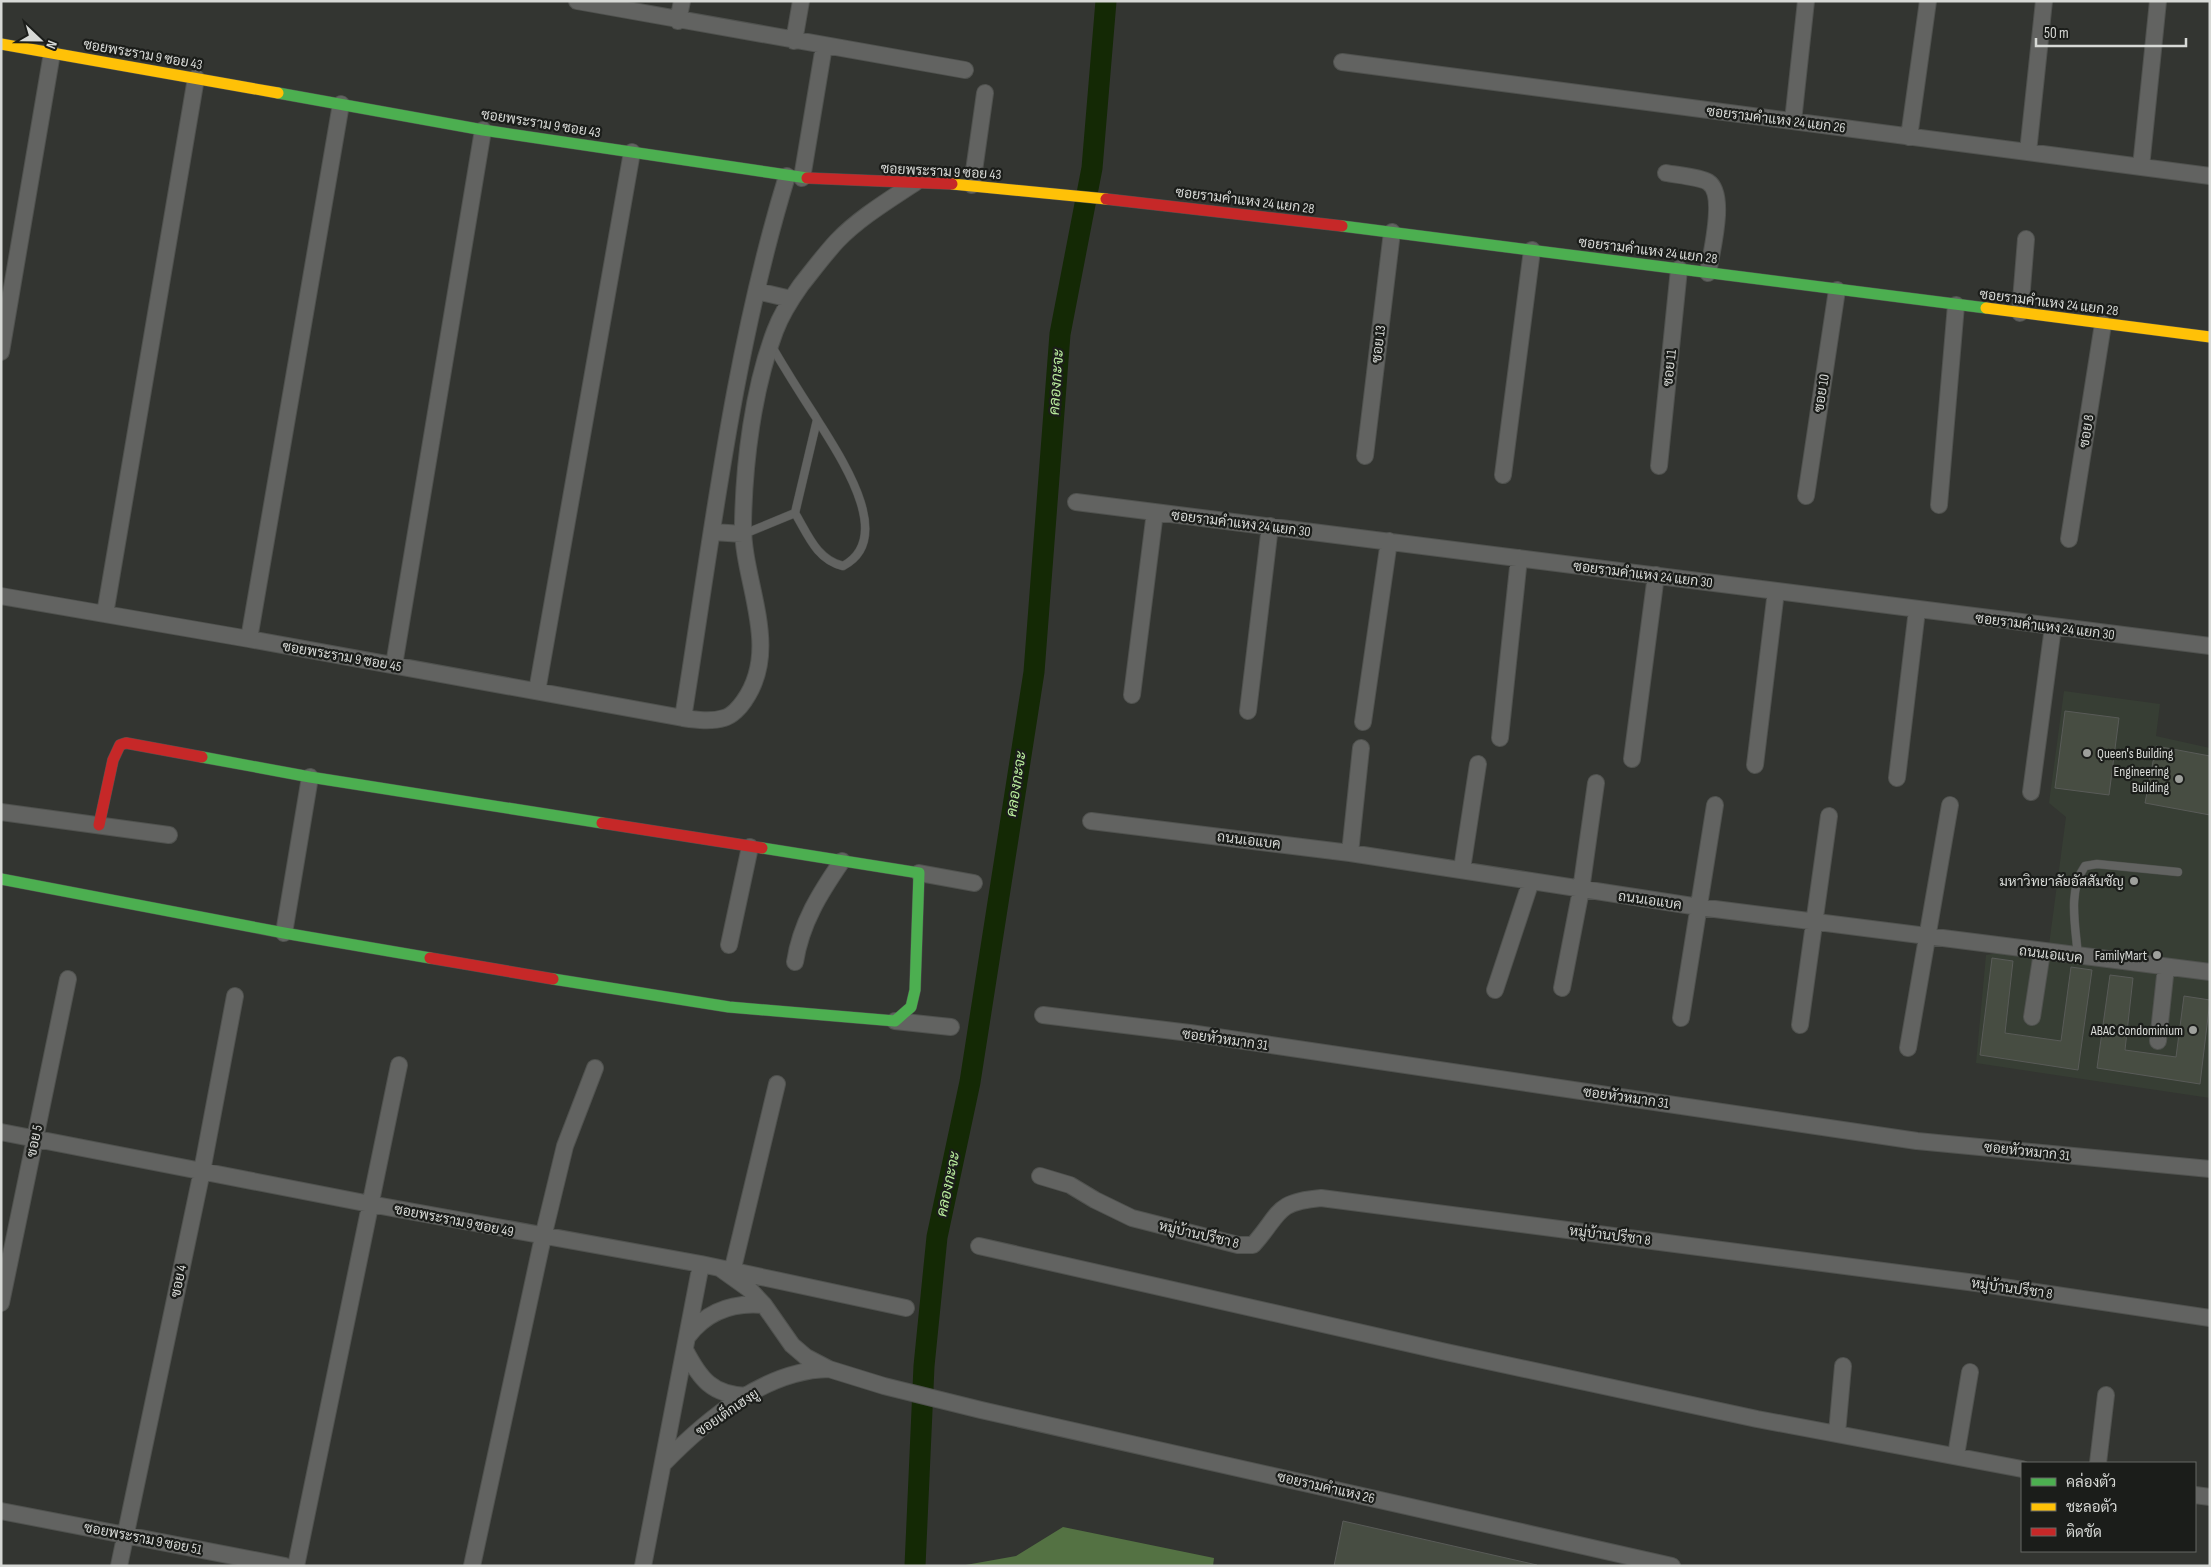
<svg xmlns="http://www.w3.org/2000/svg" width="2211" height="1567" font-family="'Sofia Sans Condensed',Sarabun,sans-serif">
<rect width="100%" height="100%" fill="#333531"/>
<path fill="#373e34" d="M 2064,691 L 2160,704 L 2156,736 L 2210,748 L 2210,1098 L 1976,1063 L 1986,955 L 2049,945 L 2066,817 L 2049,803 Z"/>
<path fill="#547243" d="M 1063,1527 L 1214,1558 L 1213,1566 L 960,1566 L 1016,1556 Z"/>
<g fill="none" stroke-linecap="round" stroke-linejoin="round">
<path stroke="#142905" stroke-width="21" d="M 915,1566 L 924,1366 L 937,1237 L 970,1082 L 1034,672 L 1060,334 L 1092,168 L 1106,1"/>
</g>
<path fill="#474d42" stroke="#595b58" d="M 2065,711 L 2119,718 L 2109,795 L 2055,788 Z
M 2156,746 L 2210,756 L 2210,815 L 2145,803 Z
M 1992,958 L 2013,961 L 2005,1033 L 2061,1041 L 2071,967 L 2092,970 L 2078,1070 L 1980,1055 Z
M 2110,975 L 2133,978 L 2125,1050 L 2176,1057 L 2184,996 L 2210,1000 L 2200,1084 L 2097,1068 Z
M 1343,1521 L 1537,1565 L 1537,1566 L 1334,1566 Z"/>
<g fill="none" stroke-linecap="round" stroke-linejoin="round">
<defs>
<path id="lane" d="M 795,513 L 817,420
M 744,534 L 795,513 C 808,535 817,560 843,566 C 898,537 836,451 815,416 C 800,393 785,369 771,345
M 2078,957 C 2076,928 2067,891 2085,866 L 2097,864 L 2178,872"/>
<path id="street" d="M 577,1 L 965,70
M 678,21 L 682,1
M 794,41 L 801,1
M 1342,62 L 2210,176
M 1793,121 L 1806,1
M 1909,137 L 1928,1
M 2028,152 L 2044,1
M 2141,167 L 2158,1
M 1666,173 C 1676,175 1700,177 1708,182 C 1727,194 1711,253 1708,273
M 802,178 L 824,46
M 972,185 L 985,93
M 757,291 L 791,299
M 2020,313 L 2026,239
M 1,352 L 52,53
M 1365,456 L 1392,232
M 1659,466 L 1679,269
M 1503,475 L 1532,250
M 1806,496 L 1837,290
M 1076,502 L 2210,646
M 1939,505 L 1956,305
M 713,532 L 743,534
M 2069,539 L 2103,324
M 1,596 L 249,639 L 683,718 C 697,720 711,722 724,718 C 732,716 740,707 744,701 C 782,647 742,582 743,524 C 744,463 753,389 775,331 C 781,315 791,299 801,285 C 813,270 824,255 837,241 C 859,218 889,200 916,182
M 105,614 L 196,78
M 249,639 L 341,104
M 394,665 L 483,130
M 537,691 L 632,152
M 1132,695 L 1155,512
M 1248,711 L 1270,526
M 683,718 C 712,537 733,352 787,176
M 1363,722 L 1389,541
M 1500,738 L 1519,558
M 1632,759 L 1656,575
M 1755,765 L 1776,591
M 1897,778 L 1917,610
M 2031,792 L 2053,627
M 1,812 L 169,835
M 1091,821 L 1350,853 L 1699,907 L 2210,972
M 1350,853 L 1361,748
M 1462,869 L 1478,764
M 919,873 L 974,883
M 284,933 L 310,777
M 729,945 L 750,847
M 795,962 C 801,923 820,893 842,861
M 1562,988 L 1581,890 L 1596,783
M 1495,990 L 1531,881
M 1043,1015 L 1190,1033 L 1917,1141 L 2210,1169
M 2032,1017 L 2042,952
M 1681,1018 L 1715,805
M 895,1021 L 951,1027
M 1800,1025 L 1829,816
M 2158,1041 L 2166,967
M 1908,1048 L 1950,805
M 1,1132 L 370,1204 L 701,1264 L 906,1308
M 1040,1176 L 1070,1185 L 1095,1200 L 1132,1218 L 1238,1245 L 1253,1245 C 1281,1214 1274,1202 1321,1198 L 1976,1283 L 2210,1318
M 979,1246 L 1446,1352 L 1757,1419 L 2022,1469
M 721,1269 L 749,1289 L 764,1305 L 792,1345 L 806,1357 L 829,1369 L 884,1386 L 981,1410 L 1672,1566
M 732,1272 L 777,1084
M 1,1303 L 68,979
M 688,1336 C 707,1311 733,1302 764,1305
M 685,1350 C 700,1379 712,1395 747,1396
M 1837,1433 L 1843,1366
M 1956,1455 L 1970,1372
M 664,1463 C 706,1420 765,1370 829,1369
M 2098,1463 L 2106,1395
M 2195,1495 L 2210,1497
M 1,1511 L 285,1566
M 119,1566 L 202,1171 L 235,996
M 296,1566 L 399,1065
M 472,1566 L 543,1237 L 565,1146 L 595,1068
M 643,1566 L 701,1264"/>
<path id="fast" d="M 278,93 L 483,130 L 807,178
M 1342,226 L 1986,308
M 202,757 L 310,777 L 602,823
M 1,879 L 284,933 L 430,958
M 553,979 L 729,1007 L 895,1021 L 911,1007 L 915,990 L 919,873 L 762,848"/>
<path id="slow" d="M 1,44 L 278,93
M 952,184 L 1106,199
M 1986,308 L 2210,337"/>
<path id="jam" d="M 807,178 L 952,184
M 1106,199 L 1342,226
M 602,823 L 762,848
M 99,825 L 113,760 L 120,745 L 126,743 L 202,757
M 430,958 L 553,979"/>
</defs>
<use href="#lane" stroke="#50524f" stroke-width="9"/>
<use href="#street" stroke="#50524f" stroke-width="18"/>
<use href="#fast" stroke="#50524f" stroke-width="12"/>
<use href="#slow" stroke="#50524f" stroke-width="12"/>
<use href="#jam" stroke="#50524f" stroke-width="12"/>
<use href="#lane" stroke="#626361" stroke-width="8"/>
<use href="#street" stroke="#626361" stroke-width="16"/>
<use href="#fast" stroke="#4caf50" stroke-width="11"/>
<use href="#slow" stroke="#ffc107" stroke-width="11"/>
<use href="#jam" stroke="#c62828" stroke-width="11"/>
</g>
<g fill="#9ea09c" stroke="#1b1d1a" stroke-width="2">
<circle cx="2087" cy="753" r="5"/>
<circle cx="2179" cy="779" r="5"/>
<circle cx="2134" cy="881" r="5"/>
<circle cx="2157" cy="955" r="5"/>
<circle cx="2193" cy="1030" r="5"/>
</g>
<g text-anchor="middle" stroke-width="4.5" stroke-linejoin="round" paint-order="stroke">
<g font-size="14" fill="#d7d9d6" stroke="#1b1d1a">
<text transform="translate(143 54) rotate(10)" y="5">ซอยพระราม 9 ซอย 43</text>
<text transform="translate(1776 119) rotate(7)" y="5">ซอยรามคำแหง 24 แยก 26</text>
<text transform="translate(541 123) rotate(9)" y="5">ซอยพระราม 9 ซอย 43</text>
<text transform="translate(941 171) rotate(3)" y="5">ซอยพระราม 9 ซอย 43</text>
<text transform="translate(1245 200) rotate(7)" y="5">ซอยรามคำแหง 24 แยก 28</text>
<text transform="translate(1648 250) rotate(7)" y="5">ซอยรามคำแหง 24 แยก 28</text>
<text transform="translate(2049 302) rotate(7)" y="5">ซอยรามคำแหง 24 แยก 28</text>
<text transform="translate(1378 344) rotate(-83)" y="5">ซอย 13</text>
<text transform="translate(1669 368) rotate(-84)" y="5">ซอย 11</text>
<text transform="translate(1821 393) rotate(-81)" y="5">ซอย 10</text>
<text transform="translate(2086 431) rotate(-81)" y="5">ซอย 8</text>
<text transform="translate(1241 523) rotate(7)" y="5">ซอยรามคำแหง 24 แยก 30</text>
<text transform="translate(1643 574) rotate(7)" y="5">ซอยรามคำแหง 24 แยก 30</text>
<text transform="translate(2045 626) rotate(7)" y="5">ซอยรามคำแหง 24 แยก 30</text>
<text transform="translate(342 656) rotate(10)" y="5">ซอยพระราม 9 ซอย 45</text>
<text transform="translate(1249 840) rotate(7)" y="5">ถนนเอแบค</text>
<text transform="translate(1650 900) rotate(8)" y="5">ถนนเอแบค</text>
<text transform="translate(2051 954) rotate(7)" y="5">ถนนเอแบค</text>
<text transform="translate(1225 1039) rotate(8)" y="5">ซอยหัวหมาก 31</text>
<text transform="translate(1626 1097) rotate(8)" y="5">ซอยหัวหมาก 31</text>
<text transform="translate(34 1141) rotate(-78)" y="5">ซอย 5</text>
<text transform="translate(2027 1151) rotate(6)" y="5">ซอยหัวหมาก 31</text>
<text transform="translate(454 1220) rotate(11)" y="5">ซอยพระราม 9 ซอย 49</text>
<text transform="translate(1199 1234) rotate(13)" y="5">หมู่บ้านปรีชา 8</text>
<text transform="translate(1610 1235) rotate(7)" y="5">หมู่บ้านปรีชา 8</text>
<text transform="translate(178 1281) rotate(-78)" y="5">ซอย 4</text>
<text transform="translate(2012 1288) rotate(8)" y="5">หมู่บ้านปรีชา 8</text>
<text transform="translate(727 1412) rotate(-34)" y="5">ซอยเต็กเฮงยู</text>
<text transform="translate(1326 1487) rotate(13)" y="5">ซอยรามคำแหง 26</text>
<text transform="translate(143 1538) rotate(11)" y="5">ซอยพระราม 9 ซอย 51</text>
</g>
<g font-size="14" fill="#d7d9d6" stroke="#1b1d1a" text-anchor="end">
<text x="2097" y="758" text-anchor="start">Queen's Building</text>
<text x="2169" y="776">Engineering<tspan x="2169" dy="16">Building</tspan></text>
<text x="2124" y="886">มหาวิทยาลัยอัสสัมชัญ</text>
<text x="2147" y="960">FamilyMart</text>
<text x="2183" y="1035">ABAC Condominium</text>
</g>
<g font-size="15" font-style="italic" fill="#b9ec9d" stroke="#1b1d1a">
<text transform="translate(1056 382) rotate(-86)" y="5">คลองกะจะ</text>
<text transform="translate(1016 784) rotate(-81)" y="5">คลองกะจะ</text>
<text transform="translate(948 1184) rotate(-78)" y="5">คลองกะจะ</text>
</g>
</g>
<rect width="2211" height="1567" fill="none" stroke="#d7d9d6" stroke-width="5"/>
<rect x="2021" y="1462" width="175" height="90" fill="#1b1d1a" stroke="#666865"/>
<rect x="2031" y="1478" width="25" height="8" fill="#4caf50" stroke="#666865"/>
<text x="2066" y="1487" font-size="15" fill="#d7d9d6">คล่องตัว</text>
<rect x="2031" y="1503" width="25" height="8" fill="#ffc107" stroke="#666865"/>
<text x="2066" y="1512" font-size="15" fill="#d7d9d6">ชะลอตัว</text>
<rect x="2031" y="1528" width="25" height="8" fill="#c62828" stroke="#666865"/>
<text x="2066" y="1537" font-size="15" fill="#d7d9d6">ติดขัด</text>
<g transform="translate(40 40) rotate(112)" stroke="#1b1d1a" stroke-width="4" paint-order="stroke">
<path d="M0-4L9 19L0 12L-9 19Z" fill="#d7d9d6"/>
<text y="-8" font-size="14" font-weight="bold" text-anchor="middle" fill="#d7d9d6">N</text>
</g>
<path d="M2036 38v8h150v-8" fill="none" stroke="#d7d9d6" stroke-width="2.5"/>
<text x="2044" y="38" font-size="15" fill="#d7d9d6" stroke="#1b1d1a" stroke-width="4" paint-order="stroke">50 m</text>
</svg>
